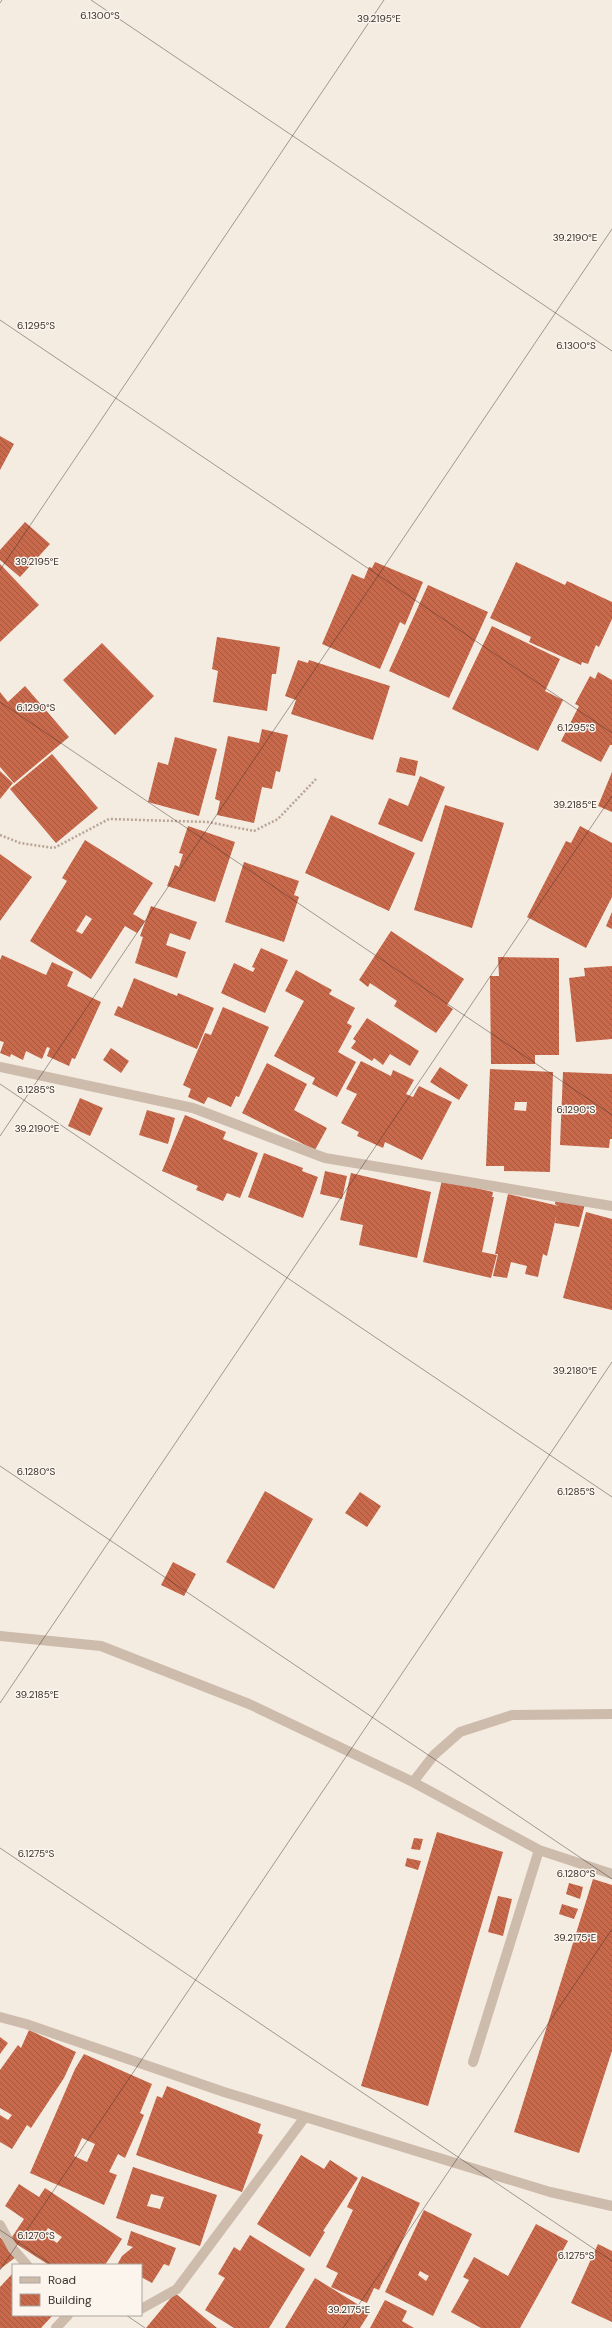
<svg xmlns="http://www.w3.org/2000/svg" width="612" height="2328" font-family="'DM Sans',sans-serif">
<defs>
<pattern id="building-back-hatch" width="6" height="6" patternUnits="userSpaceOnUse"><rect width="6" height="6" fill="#c8694b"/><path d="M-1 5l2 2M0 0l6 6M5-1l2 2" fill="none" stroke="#a4573f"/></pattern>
</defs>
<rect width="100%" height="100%" fill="#f4ebe1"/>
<path fill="url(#building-back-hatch)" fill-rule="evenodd" d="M 0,436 L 14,444 L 0,470 Z
M 25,522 L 50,544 L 20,577 L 0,560 L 0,550 Z
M 375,562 L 423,582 L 405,625 L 400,622 L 380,669 L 322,644 L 352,574 L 364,579 L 369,567 L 372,568 Z
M 516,562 L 565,585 L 567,581 L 612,602 L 612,619 L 599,647 L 596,645 L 588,664 L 582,662 L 581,665 L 529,642 L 531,637 L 490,618 Z
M 0,564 L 39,605 L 0,642 Z
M 428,585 L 488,612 L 449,698 L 389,671 Z
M 492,626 L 560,659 L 545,691 L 563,700 L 538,751 L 452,709 Z
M 217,637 L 280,647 L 276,674 L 272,674 L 267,711 L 213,702 L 218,671 L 212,669 Z
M 102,643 L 154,696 L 115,735 L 63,680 Z
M 298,660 L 308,663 L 309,660 L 390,686 L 373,740 L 291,714 L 296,700 L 285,696 Z
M 598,672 L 612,680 L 612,745 L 610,745 L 601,762 L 561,741 L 579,706 L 575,704 L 590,676 L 595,679 Z
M 25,686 L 69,737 L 14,783 L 0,767 L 0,692 L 8,702 Z
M 262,729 L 288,735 L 280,772 L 276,771 L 272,789 L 262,787 L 254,823 L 217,815 L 220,801 L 215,799 L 228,736 L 259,743 Z
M 175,737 L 217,749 L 199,816 L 148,802 L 158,762 L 168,765 Z
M 52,754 L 98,808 L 56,843 L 10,789 Z
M 400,757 L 418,761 L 415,776 L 396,772 Z
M 0,771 L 13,783 L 0,799 Z
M 612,772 L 612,812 L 598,806 Z
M 420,776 L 445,787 L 422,842 L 378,824 L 389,798 L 408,806 Z
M 445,805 L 504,823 L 472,928 L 414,910 Z
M 331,815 L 415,853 L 389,911 L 305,873 Z
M 188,826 L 235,842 L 215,902 L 167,886 L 175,865 L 179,867 L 183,854 L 179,853 Z
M 580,826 L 612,843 L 612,897 L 586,948 L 527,917 L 566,841 L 571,843 Z
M 85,840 L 153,883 L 133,914 L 145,921 L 137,933 L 125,926 L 91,979 L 30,941 L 67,881 L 62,878 ZM 86,915 L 92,919 L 82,934 L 76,931 Z
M 0,854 L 32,877 L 0,921 Z
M 244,862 L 299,881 L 294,895 L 299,897 L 284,942 L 225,922 Z
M 151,906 L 197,922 L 190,940 L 170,933 L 166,945 L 186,952 L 177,978 L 135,963 L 143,937 L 140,936 Z
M 612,912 L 612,929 L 606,926 Z
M 391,931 L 464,979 L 447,1005 L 453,1009 L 436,1033 L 394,1006 L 397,1001 L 370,983 L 368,987 L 359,980 Z
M 261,948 L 288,960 L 265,1013 L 221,993 L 234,963 L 253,972 L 255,968 L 252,967 Z
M 2,955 L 46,975 L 52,962 L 73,972 L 67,986 L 101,1002 L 75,1059 L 72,1058 L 69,1066 L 47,1056 L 50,1048 L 47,1047 L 42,1059 L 26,1051 L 23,1060 L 11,1054 L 10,1057 L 0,1053 L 4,1042 L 0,1041 L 0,960 Z
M 498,957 L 559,958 L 559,1055 L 535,1055 L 535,1064 L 491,1064 L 490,976 L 499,976 Z
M 612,966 L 612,1039 L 576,1042 L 569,978 L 585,976 L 584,968 Z
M 296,970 L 332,990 L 329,994 L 355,1008 L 347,1023 L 352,1026 L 338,1052 L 356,1062 L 337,1097 L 312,1084 L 315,1078 L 274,1056 L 304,1001 L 285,991 Z
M 134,978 L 177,996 L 178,993 L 214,1008 L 197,1049 L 114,1015 L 118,1006 L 122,1008 Z
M 223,1007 L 269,1027 L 239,1097 L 236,1096 L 231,1107 L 208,1097 L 204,1104 L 188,1097 L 191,1089 L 183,1085 L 205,1033 L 211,1035 Z
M 367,1018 L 419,1051 L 410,1066 L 390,1054 L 383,1065 L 374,1058 L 372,1061 L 351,1048 L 356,1041 L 353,1039 Z
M 111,1048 L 129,1061 L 121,1073 L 103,1060 Z
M 361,1061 L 391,1076 L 393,1070 L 414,1080 L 406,1094 L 413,1097 L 419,1086 L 452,1102 L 422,1160 L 385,1142 L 383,1148 L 357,1136 L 359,1132 L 341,1123 L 357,1094 L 346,1089 Z
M 267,1063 L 307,1084 L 294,1110 L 327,1128 L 315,1150 L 242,1113 Z
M 440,1067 L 468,1085 L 459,1100 L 430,1082 Z
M 490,1069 L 553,1072 L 550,1172 L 504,1171 L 504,1166 L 486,1166 ZM 515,1102 L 527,1102 L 526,1111 L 514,1110 Z
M 563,1072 L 612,1074 L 612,1139 L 610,1139 L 609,1148 L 560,1145 Z
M 80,1098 L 103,1108 L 90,1136 L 68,1126 Z
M 147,1110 L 175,1118 L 168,1144 L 139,1135 Z
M 185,1115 L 226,1132 L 223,1139 L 258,1153 L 240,1198 L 227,1193 L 223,1201 L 196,1190 L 198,1186 L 162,1171 Z
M 264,1153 L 303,1168 L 302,1171 L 318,1177 L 303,1218 L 248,1197 Z
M 325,1171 L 347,1176 L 342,1199 L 320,1194 Z
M 351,1173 L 431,1192 L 417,1258 L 359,1245 L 363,1225 L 340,1220 Z
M 442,1180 L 493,1192 L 492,1197 L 494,1197 L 482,1252 L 497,1255 L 491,1278 L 423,1262 Z
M 508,1194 L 559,1206 L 555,1204 L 556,1197 L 585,1204 L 579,1227 L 555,1223 L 557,1213 L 547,1256 L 543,1254 L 538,1277 L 525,1274 L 527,1266 L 511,1262 L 507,1278 L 493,1276 L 498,1254 L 495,1254 Z
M 586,1212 L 612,1219 L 612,1310 L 563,1298 Z
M 265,1491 L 313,1519 L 274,1589 L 226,1562 Z
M 360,1492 L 381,1506 L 367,1527 L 345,1513 Z
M 173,1562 L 196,1574 L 184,1596 L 161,1585 Z
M 437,1832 L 503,1852 L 428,2106 L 361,2086 Z
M 414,1838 L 423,1839 L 420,1850 L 411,1849 Z
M 407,1858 L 421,1861 L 418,1870 L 405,1866 Z
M 593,1879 L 612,1885 L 612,2051 L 579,2153 L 514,2132 Z
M 569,1883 L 583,1887 L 580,1899 L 566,1894 Z
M 498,1896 L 512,1899 L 503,1936 L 488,1932 Z
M 562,1904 L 578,1909 L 574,1919 L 559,1914 Z
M 29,2030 L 76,2052 L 64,2078 L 31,2128 L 27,2125 L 12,2149 L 0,2142 L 0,2115 L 8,2120 L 12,2115 L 0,2108 L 0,2070 L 18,2045 L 21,2048 Z
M 0,2037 L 8,2043 L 0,2054 Z
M 84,2054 L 152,2084 L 140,2113 L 144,2115 L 125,2158 L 118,2154 L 109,2172 L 117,2175 L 104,2205 L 30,2173 L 75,2069 ZM 82,2138 L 95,2144 L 87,2162 L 74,2156 Z
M 167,2086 L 261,2124 L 258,2133 L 263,2135 L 242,2192 L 136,2155 L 157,2096 L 162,2098 Z
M 301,2155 L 324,2169 L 330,2160 L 358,2178 L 323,2231 L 325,2232 L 310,2257 L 257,2224 Z
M 133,2167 L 217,2195 L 200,2246 L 116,2218 ZM 151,2194 L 164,2197 L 160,2209 L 147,2206 Z
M 362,2176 L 420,2203 L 379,2290 L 374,2288 L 367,2303 L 331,2287 L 338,2273 L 326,2267 L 353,2210 L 347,2207 Z
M 19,2184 L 39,2197 L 45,2188 L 122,2239 L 105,2265 L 49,2265 L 10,2240 L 24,2219 L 5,2206 ZM 48,2228 L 62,2237 L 57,2243 L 44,2234 Z
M 424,2210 L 472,2234 L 433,2316 L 385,2292 ZM 420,2271 L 429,2276 L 426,2281 L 418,2275 Z
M 536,2224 L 568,2241 L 520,2328 L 481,2328 L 451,2312 L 469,2280 L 463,2277 L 474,2257 L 508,2276 Z
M 131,2231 L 176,2248 L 169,2266 L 164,2264 L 152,2283 L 141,2277 L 141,2265 L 117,2265 L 122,2256 L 133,2247 L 127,2245 Z
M 250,2235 L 305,2269 L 269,2328 L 234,2328 L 205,2310 L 225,2278 L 218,2274 L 234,2247 L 240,2251 Z
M 0,2237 L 16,2257 L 0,2269 Z
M 598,2244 L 612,2251 L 612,2322 L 571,2303 Z
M 13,2273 L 13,2315 L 53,2315 L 41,2328 L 0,2328 L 0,2287 Z
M 315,2278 L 370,2312 L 360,2328 L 285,2328 Z
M 175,2293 L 217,2328 L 146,2328 Z
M 385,2300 L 407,2311 L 402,2321 L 414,2328 L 370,2328 Z"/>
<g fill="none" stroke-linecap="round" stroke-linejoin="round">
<path stroke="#b9a596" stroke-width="2.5" stroke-dasharray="2 2" stroke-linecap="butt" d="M 0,835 L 20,843 L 54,848 L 109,819 L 208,822 L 254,831 L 278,819 L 317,778"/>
<path stroke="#cdbbac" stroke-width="10" d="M 0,1636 L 101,1646 L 249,1704 L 413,1782 L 434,1755 L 460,1732 L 512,1715 L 612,1714
M 413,1782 L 539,1850 L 612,1874
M 473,2062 L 539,1850"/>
<path stroke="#cdbbac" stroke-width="10" d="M 0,1067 L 193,1108 L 325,1158 L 612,1206
M 0,2017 L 26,2024 L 224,2092 L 550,2192 L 612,2206
M 0,2225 L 13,2249 L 27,2265
M 141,2309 L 177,2289 L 305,2117
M 56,2328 L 68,2315"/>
</g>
<path fill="none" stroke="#3b302b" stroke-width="1" stroke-opacity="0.45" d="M 91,0 L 612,351M 0,3 L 2,0M 0,320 L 612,733M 0,570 L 384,0M 0,702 L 612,1115M 0,1084 L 612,1497M 0,1136 L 612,229M 0,1466 L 612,1879M 0,1703 L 612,796M 0,1848 L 612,2261M 0,2230 L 52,2265M 0,2270 L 612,1362M 126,2315 L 145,2328M 343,2328 L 612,1929"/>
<g font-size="10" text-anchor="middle" fill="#3b302b" stroke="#fbf5ee" stroke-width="3" stroke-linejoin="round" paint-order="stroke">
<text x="100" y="19">6.1300°S</text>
<text x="379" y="22">39.2195°E</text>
<text x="575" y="241">39.2190°E</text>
<text x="36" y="329">6.1295°S</text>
<text x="576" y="349">6.1300°S</text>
<text x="37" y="565">39.2195°E</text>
<text x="36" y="711">6.1290°S</text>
<text x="576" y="731">6.1295°S</text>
<text x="575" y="808">39.2185°E</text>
<text x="36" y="1093">6.1285°S</text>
<text x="576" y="1113">6.1290°S</text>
<text x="37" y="1132">39.2190°E</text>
<text x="575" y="1374">39.2180°E</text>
<text x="36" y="1475">6.1280°S</text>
<text x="576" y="1495">6.1285°S</text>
<text x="37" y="1698">39.2185°E</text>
<text x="36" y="1857">6.1275°S</text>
<text x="576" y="1877">6.1280°S</text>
<text x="575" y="1941">39.2175°E</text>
<text x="36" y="2239">6.1270°S</text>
<text x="576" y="2259">6.1275°S</text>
<text x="349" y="2313">39.2175°E</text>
</g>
<rect x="12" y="2264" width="130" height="52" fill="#fbf5ee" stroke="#aea6a0"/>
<rect x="20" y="2277" width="20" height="6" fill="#cdbbac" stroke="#aea6a0"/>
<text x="48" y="2284" font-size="12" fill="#3b302b">Road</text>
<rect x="20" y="2294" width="20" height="12" fill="url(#building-back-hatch)" stroke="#aea6a0"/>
<text x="48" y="2304" font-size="12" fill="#3b302b">Building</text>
</svg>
